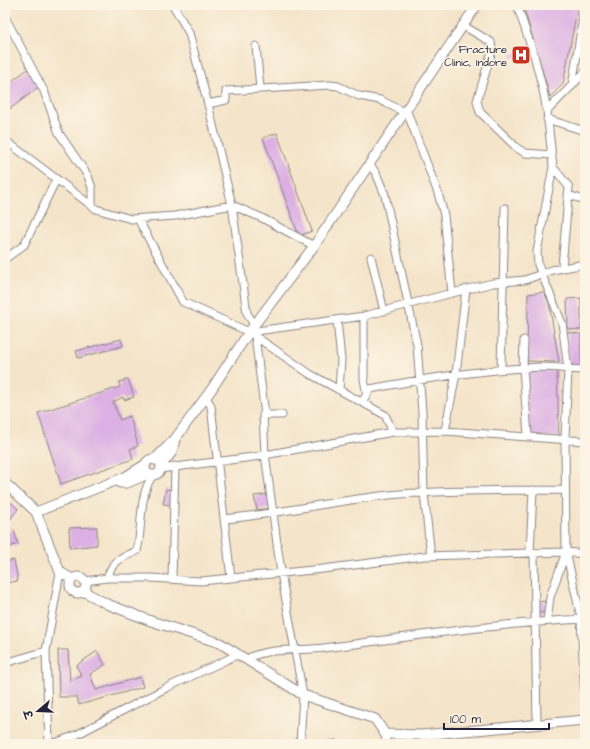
<svg xmlns="http://www.w3.org/2000/svg" width="590" height="749" font-family="'Architects Daughter','Playpen Sans Deva',sans-serif">
<rect width="100%" height="100%" fill="#fcf5e5"/>
<filter id="ink" filterUnits="userSpaceOnUse"><feTurbulence type="fractalNoise" baseFrequency=".025" numOctaves="2"/><feDisplacementMap in="SourceGraphic" scale="8" xChannelSelector="R" yChannelSelector="G"/><feConvolveMatrix kernelMatrix="1 2 1 2 8 2 1 2 1" color-interpolation-filters="sRGB"/></filter>
<filter id="wash" filterUnits="userSpaceOnUse"><feTurbulence type="fractalNoise" baseFrequency=".012" numOctaves="4" result="noise"/><feDisplacementMap in="SourceGraphic" scale="16" xChannelSelector="R" yChannelSelector="G"/><feGaussianBlur stdDeviation="0.9" result="paint"/><feColorMatrix in="noise" values="0 0 0 0 0 0 0 0 0 0 0 0 0 0 0 0 0 1.4 0 .05"/><feComposite in="paint" operator="in"/></filter>
<g filter="url(#wash)">
<rect width="100%" height="100%" fill="#f4e4c9"/>
<g id="blocks">
<path fill="#dcb0e4" d="M 523,5 L 578,5 L 563,84 L 550,97 Z
M 525,52 L 525,56 L 512,58 L 511,54 Z
M 28,69 L 40,86 L 10,109 L 5,102 L 5,86 Z
M 277,133 L 312,231 L 299,236 L 263,138 Z
M 544,292 L 549,303 L 559,362 L 527,361 L 528,294 Z
M 581,298 L 581,330 L 568,329 L 567,299 Z
M 567,332 L 581,334 L 581,370 L 569,364 Z
M 121,339 L 123,346 L 78,358 L 76,351 Z
M 526,370 L 557,371 L 559,438 L 528,436 Z
M 128,379 L 134,397 L 124,400 L 123,397 L 113,402 L 120,420 L 130,416 L 138,446 L 130,449 L 133,459 L 61,484 L 38,413 L 120,387 L 119,382 Z
M 166,489 L 171,490 L 170,505 L 163,504 Z
M 270,494 L 271,508 L 257,510 L 254,496 Z
M 5,497 L 18,509 L 5,526 Z
M 97,527 L 97,545 L 70,548 L 69,528 Z
M 14,530 L 18,544 L 9,547 L 5,532 Z
M 14,560 L 18,581 L 5,583 L 5,562 Z
M 544,601 L 547,607 L 546,611 L 538,614 L 535,605 L 539,602 Z
M 58,650 L 68,650 L 70,681 L 82,676 L 76,666 L 97,651 L 105,665 L 90,674 L 96,690 L 140,677 L 143,687 L 79,705 L 77,697 L 59,697 Z
M 336,740 L 337,744 L 308,744 L 308,743 Z"/>
</g>
</g>
<g filter="url(#ink)">
<use href="#blocks" fill-opacity="0" stroke="#8b8382" stroke-width="1"/>
<g fill="none" stroke-linecap="round" stroke-linejoin="round">
<defs>
<path id="minor" d="M 173,5 L 189,33 L 208,104 L 232,205 L 247,313 L 254,325
M 517,5 L 534,55 L 543,90 L 547,111 L 553,167 L 537,252 L 538,265 L 562,323 L 568,369 L 565,438 L 566,552
M 5,17 L 44,91 L 59,133 L 88,176 L 92,188 L 92,206
M 462,25 L 491,42 L 492,51 L 477,101 L 480,112 L 517,148 L 525,153 L 552,155
M 256,46 L 260,88
M 572,86 L 585,5
M 208,104 L 226,100 L 226,91 L 330,85 L 338,86 L 359,96 L 380,100 L 404,112
M 406,109 L 438,193 L 444,215 L 452,293
M 547,111 L 585,72
M 547,119 L 585,131
M 5,140 L 96,209 L 131,219 L 175,216 L 232,205 L 262,218 L 314,246
M 369,164 L 376,173 L 385,195 L 417,345 L 422,412 L 424,494 L 431,556
M 553,167 L 569,187 L 562,267
M 568,195 L 585,200
M 138,219 L 183,302 L 249,332 L 310,374 L 385,415 L 393,432 L 445,431 L 585,441
M 371,257 L 384,311
M 5,259 L 24,245 L 56,180
M 364,316 L 364,379 L 367,395
M 337,320 L 341,360 L 339,390
M 249,332 L 364,316 L 452,293 L 493,283 L 525,280 L 552,270 L 585,264
M 255,336 L 265,415 L 282,415
M 524,340 L 523,368 L 528,436
M 501,369 L 505,208
M 206,397 L 211,406 L 231,578
M 362,402 L 370,389 C 427,378 484,369 542,367 C 557,367 571,370 585,370
M 263,415 L 265,454 L 281,573 L 303,695 L 300,744
M 445,431 L 456,374 L 466,289
M 160,469 L 253,457 L 393,432
M 225,519 C 284,513 341,499 400,494 C 455,490 510,490 565,490
M 530,553 L 533,490
M 534,553 L 537,724
M 107,578 C 112,561 121,558 137,551 C 143,526 138,496 153,475
M 172,579 L 175,466
M 85,581 L 107,578 L 150,578 L 201,581 L 323,569 L 424,556 L 566,552 L 585,554
M 547,621 L 550,597 L 566,552 L 581,617 L 585,698
M 247,659 C 266,647 302,651 324,648 C 411,637 498,623 585,619
M 5,663 L 46,651
M 385,734 L 386,744
M 49,744 L 46,651 L 60,572
M 53,744 L 76,735 L 166,688 L 239,654"/>
<path id="major" d="M145 467a8 8 0 1 1 16 0a8 8 0 1 1-16 0Z
M 154,460 L 175,439 L 211,390 L 249,332 L 314,246 L 477,5
M 161,466 L 172,452 L 175,439
M 5,483 L 36,512 L 60,572 L 72,579
M 120,483 L 127,483 L 148,474
M 36,512 L 125,477 L 146,464
M70 585a8 8 0 1 1 16 0a8 8 0 1 1-16 0Z
M 83,591 L 107,604 L 151,621 L 220,643 L 303,695 L 375,719 L 385,734 L 421,735 L 585,720"/>
</defs>
<use href="#minor" stroke="#8b8382" stroke-width="9"/>
<use href="#major" stroke="#8b8382" stroke-width="11"/>
<use href="#minor" stroke="#fff" stroke-width="7"/>
<use href="#major" stroke="#fff" stroke-width="9"/>
</g>
</g>
<defs>
<symbol id="hospital-square" viewBox="-11 -11 22 22"><rect x="-9" y="-9" width="18" height="18" rx="4" fill="#c8321e" stroke="#fcf5e5"/><path d="M-5-5h3v3.5h4V-5h3V5h-3V1.5h-4V5h-3Z" fill="#fff"/></symbol>
</defs>
<g fill-rule="evenodd">
<use href="#hospital-square" x="510" y="44" width="22" height="22"/>
</g>
<g text-anchor="middle" stroke-width="3" stroke-linejoin="round" paint-order="stroke">
<g font-size="11" fill="#22223b" stroke="#fcf5e5" text-anchor="end">
<text x="507" y="53">Fracture<tspan x="507" dy="13">Clinic, Indore</tspan></text>
</g>
</g>
<rect width="590" height="749" fill="none" stroke="#fcf5e5" stroke-width="20"/>
<g transform="translate(38 711) rotate(251)" stroke="#fcf5e5" stroke-width="3" paint-order="stroke">
<path d="M0-3L7 15L0 10L-7 15Z" fill="#22223b"/>
<text y="-6" font-size="11" font-weight="bold" text-anchor="middle" fill="#22223b">उ</text>
</g>
<path d="M444 723v6h105v-6" fill="none" stroke="#22223b" stroke-width="2"/>
<text x="450" y="723" font-size="12" fill="#22223b" stroke="#fcf5e5" stroke-width="3" paint-order="stroke">100 m</text>
</svg>
